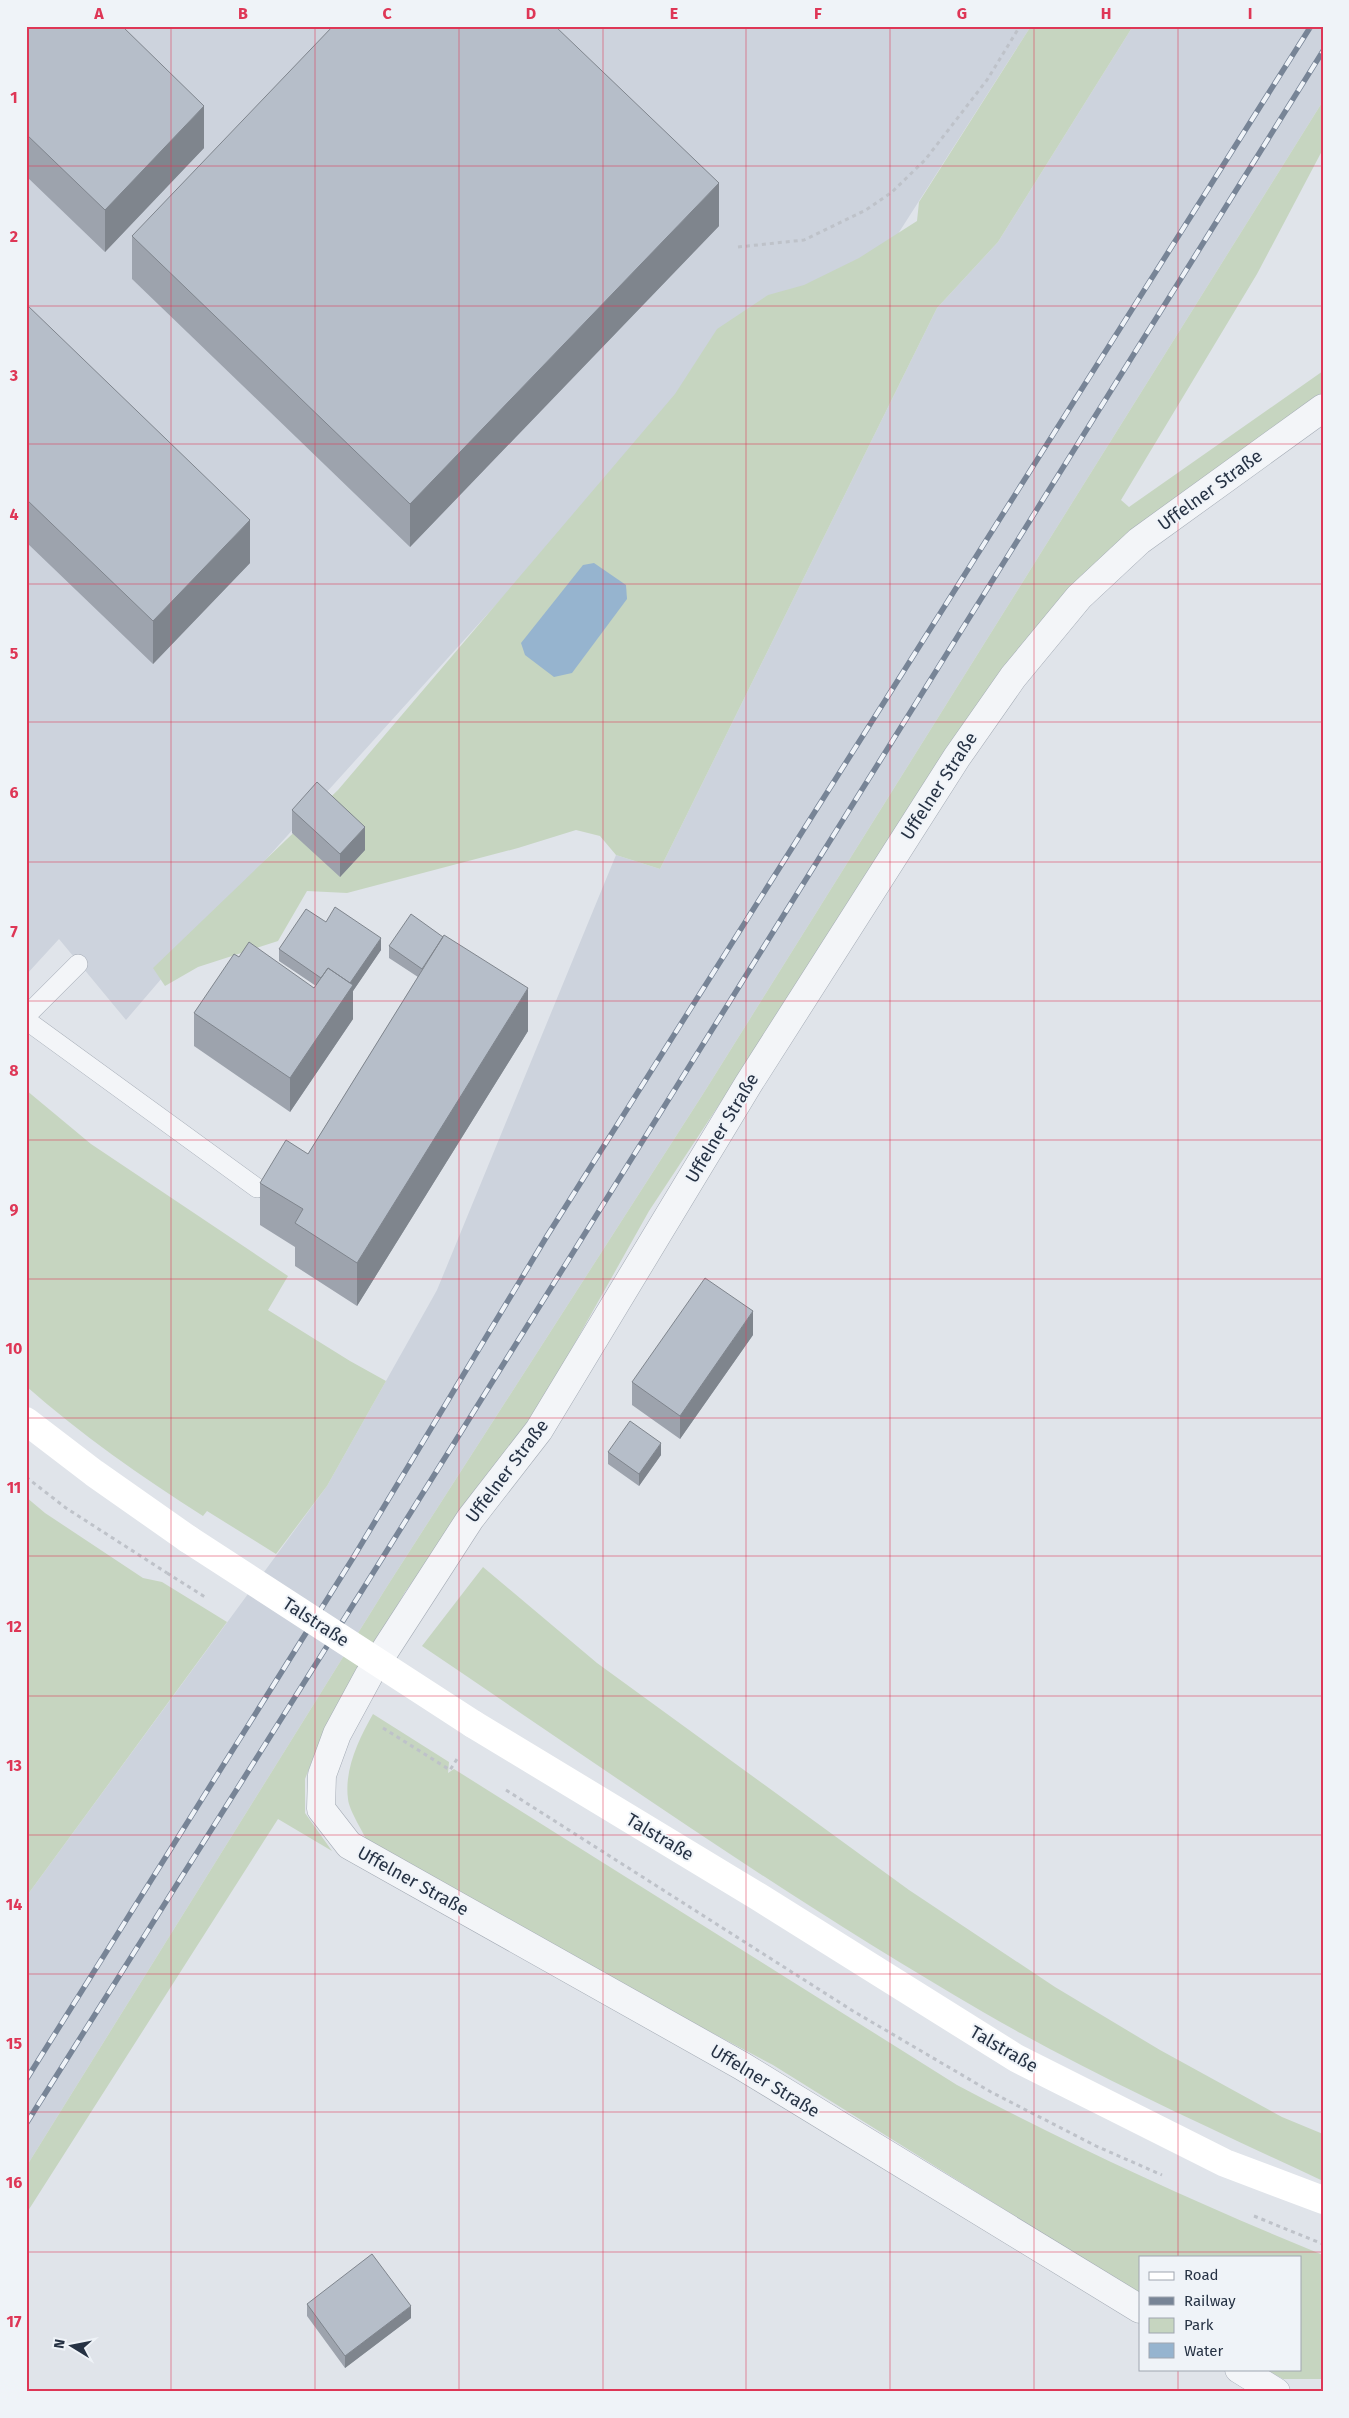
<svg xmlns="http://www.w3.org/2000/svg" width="1349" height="2418" font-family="'Fira Sans',sans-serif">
<rect width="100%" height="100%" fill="#e0e4ea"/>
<path fill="#cdd3dd" d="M 26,26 L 1031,26 L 864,287 L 625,462 L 222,908 L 126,1020 L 59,939 L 26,975 Z
M 1133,26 L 1323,26 L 1323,101 L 703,1094 L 386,1588 L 26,2167 L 26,1897 L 327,1486 L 437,1290 L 616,855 L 660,869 L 937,308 L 998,242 Z"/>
<path fill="#c6d5c0" d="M 1031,26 L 1133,26 L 998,242 L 937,308 L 660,869 L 616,855 L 600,836 L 576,830 L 518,848 L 347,893 L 307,891 L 278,941 L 198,967 L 165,986 L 153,968 L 338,790 L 675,394 L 717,329 L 768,295 L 804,285 L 859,258 L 917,221 L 919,202 Z
M 1323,101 L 1323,149 L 1257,274 L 1121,500 L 1129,507 L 1323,371 L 1323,393 L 1184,492 L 1097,568 L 821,950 L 649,1211 L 539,1407 L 405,1592 L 321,1738 L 305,1779 L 305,1813 L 332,1851 L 278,1819 L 26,2214 L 26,2167 L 386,1588 L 703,1094 Z
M 26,1090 L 91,1144 L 288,1276 L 268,1310 L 350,1361 L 386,1381 L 327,1486 L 276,1554 L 207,1511 L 203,1516 C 142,1477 80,1434 26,1386 Z
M 26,1497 L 45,1513 L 143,1578 L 162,1582 L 227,1622 L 26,1897 Z
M 483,1567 L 597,1663 L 909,1890 L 1055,1987 L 1160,2050 L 1282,2117 L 1323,2134 L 1323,2181 C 1208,2127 1092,2075 983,2012 C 790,1900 607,1771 422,1646 Z
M 373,1714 L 449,1762 L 448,1773 L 454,1769 L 957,2085 C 1076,2148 1198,2204 1323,2255 L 1323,2379 L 1283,2379 L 1265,2369 L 1300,2369 L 1300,2257 L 1140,2257 L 1140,2298 L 1023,2221 L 773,2065 L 635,1992 L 367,1841 C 362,1830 349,1810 348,1799 C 344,1769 359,1739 373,1714 Z"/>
<path fill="#96b4cf" d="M 594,563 L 626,585 L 627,599 L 572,673 L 554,677 L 525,655 L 521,643 L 583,565 Z"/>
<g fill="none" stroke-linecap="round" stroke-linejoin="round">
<defs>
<path id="lane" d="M 26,1016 L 78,964
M 26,1020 L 257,1188"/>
<path id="street" d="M 1140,2309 L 742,2066 L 349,1845 L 321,1809 L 322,1775 L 337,1734 L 369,1675 L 470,1519 L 539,1430 L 749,1083 L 957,757 L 1013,677 L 1079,597 L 1139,541 L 1323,408
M 1239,2369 L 1276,2392"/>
</defs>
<use href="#lane" stroke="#a4abb5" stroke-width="20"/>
<use href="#street" stroke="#a4abb5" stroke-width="29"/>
<path stroke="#bec2c9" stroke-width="3" stroke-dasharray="4 4" stroke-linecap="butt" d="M 738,247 L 804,240 L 866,210 L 892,192 L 925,160 L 987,80 L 1020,26
M 26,1477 L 66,1508 L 167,1573
M 383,1728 L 450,1770 L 457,1759
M 506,1790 L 853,2011 L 991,2092 L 1096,2146 L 1162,2175
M 1254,2216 L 1323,2244"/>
<use href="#lane" stroke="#f3f5f8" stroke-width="19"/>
<use href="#street" stroke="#f3f5f8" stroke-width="28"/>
<path stroke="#fff" stroke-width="28" d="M 26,1421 L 94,1473 L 188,1539
M 473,1724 L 759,1897 L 1016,2058 L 1225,2163 L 1323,2200"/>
<defs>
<path id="rail" d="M 26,2080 L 353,1558 L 547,1236 L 1311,26
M 26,2124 L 363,1589 L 1323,51"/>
</defs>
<use href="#rail" stroke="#778496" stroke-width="5.5"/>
<use href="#rail" stroke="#eff3f8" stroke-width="4" stroke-dasharray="11" stroke-linecap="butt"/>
<path stroke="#bec2c9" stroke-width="3" stroke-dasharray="4 4" stroke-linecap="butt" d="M 167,1573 L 205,1597"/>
<path stroke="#fff" stroke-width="28" d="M 188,1539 L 473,1724"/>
</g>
<path fill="#9da3ad" d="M 26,26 L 204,148 L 105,252 L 26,176 Z
M 719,226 L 410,547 L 132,279 L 132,236 Z
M 26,304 L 250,563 L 153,664 L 26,542 Z
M 292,810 L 365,850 L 340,877 L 292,833 Z
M 326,922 L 381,950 L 353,991 L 353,1019 L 290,1112 L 194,1046 L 194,1013 L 239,957 L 314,988 L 316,986 L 279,961 L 279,949 Z
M 389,946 L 528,1031 L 357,1306 L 295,1266 L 295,1247 L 260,1225 L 260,1183 L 308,1154 L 418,977 L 389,958 Z
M 753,1335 L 680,1439 L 632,1405 L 632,1382 Z
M 608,1452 L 661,1455 L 639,1486 L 608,1464 Z
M 307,2304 L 411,2318 L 345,2368 L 307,2316 Z"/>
<path fill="#7f858d" d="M 204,106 L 204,148 L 105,252 L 105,210 Z
M 719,183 L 719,226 L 410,547 L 410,504 Z
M 250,520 L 250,563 L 153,664 L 153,621 Z
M 365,827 L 365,850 L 340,877 L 340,854 Z
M 381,938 L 381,950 L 353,991 L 353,1019 L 290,1112 L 290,1078 L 343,993 Z
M 528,988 L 528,1031 L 357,1306 L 357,1263 Z
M 753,1311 L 753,1335 L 680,1439 L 680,1416 Z
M 661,1443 L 661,1455 L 639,1486 L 639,1474 Z
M 411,2306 L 411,2318 L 345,2368 L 345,2356 Z"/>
<path fill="#b6bec9" stroke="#7f858d" d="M 26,26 L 122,26 L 204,106 L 105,210 L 26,134 Z
M 333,26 L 555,26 L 719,183 L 410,504 L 132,236 Z
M 26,304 L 250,520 L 153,621 L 26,499 Z
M 317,782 L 365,827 L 340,854 L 292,810 Z
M 335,907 L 381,938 L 350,983 L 328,968 L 321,978 L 279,949 L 306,909 L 326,922 Z
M 411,914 L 443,937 L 422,969 L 389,946 Z
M 444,935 L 528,988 L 357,1263 L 295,1223 L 303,1209 L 260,1183 L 286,1140 L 308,1154 Z
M 249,942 L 314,988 L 328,968 L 353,985 L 290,1078 L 194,1013 L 234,954 L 239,957 Z
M 705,1278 L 753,1311 L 680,1416 L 632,1382 Z
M 630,1421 L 661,1443 L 639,1474 L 608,1452 Z
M 372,2254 L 411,2306 L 345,2356 L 307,2304 Z"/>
<path fill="none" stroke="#de3656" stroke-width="1" stroke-opacity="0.55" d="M 171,26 L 171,2392M 315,26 L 315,2392M 459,26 L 459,2392M 603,26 L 603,2392M 746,26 L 746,2392M 890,26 L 890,2392M 1034,26 L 1034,2392M 1178,26 L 1178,2257M 26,166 L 1323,166M 26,306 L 1323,306M 26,444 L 1323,444M 26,584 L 1323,584M 26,722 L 1323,722M 26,862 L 1323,862M 26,1001 L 1323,1001M 26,1140 L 1323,1140M 26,1279 L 1323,1279M 26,1418 L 1323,1418M 26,1556 L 1323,1556M 26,1696 L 1323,1696M 26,1835 L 1323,1835M 26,1974 L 1323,1974M 26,2112 L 1323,2112M 26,2252 L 1323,2252M 1178,2369 L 1178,2392"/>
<g text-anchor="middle" stroke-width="4" stroke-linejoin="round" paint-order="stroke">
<g font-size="18" fill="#263244" stroke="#eff3f8">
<text transform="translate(1210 490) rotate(-36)" y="6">Uffelner Straße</text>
<text transform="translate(939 786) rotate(-57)" y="6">Uffelner Straße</text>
<text transform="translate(722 1128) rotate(-59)" y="6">Uffelner Straße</text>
<text transform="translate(507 1471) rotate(-53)" y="6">Uffelner Straße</text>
<text transform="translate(316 1622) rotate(33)" y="6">Talstraße</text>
<text transform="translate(660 1837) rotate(31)" y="6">Talstraße</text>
<text transform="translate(413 1881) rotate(29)" y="6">Uffelner Straße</text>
<text transform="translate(1004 2049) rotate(30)" y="6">Talstraße</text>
<text transform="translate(765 2081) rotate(31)" y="6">Uffelner Straße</text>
</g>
</g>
<rect width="1349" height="2418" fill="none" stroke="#eff3f8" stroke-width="55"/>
<rect x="1139" y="2256" width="162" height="115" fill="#eff3f8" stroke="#9fa6b0"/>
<rect x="1149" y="2272" width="25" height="8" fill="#ffffff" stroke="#9fa6b0"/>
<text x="1184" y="2280" font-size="15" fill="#263244">Road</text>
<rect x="1149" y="2297" width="25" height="8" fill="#778496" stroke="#9fa6b0"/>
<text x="1184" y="2306" font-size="15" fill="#263244">Railway</text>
<rect x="1149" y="2318" width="25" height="15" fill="#c6d5c0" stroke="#9fa6b0"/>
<text x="1184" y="2330" font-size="15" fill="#263244">Park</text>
<rect x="1149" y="2343" width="25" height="15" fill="#96b4cf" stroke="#9fa6b0"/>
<text x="1184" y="2356" font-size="15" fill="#263244">Water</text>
<g transform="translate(72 2346) rotate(280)" stroke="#eff3f8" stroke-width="4" paint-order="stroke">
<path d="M0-4L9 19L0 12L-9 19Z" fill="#263244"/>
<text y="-8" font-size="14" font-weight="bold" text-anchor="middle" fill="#263244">N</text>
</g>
<rect x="28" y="28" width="1294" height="2362" fill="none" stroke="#de3656" stroke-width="2"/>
<g font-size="16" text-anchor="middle" font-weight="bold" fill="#de3656">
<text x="99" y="19">A</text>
<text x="243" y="19">B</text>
<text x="387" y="19">C</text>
<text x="531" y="19">D</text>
<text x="674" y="19">E</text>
<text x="818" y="19">F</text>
<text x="962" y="19">G</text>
<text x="1106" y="19">H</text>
<text x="1250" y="19">I</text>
<text x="14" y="103">1</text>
<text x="14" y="242">2</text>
<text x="14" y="381">3</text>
<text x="14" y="520">4</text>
<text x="14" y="659">5</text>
<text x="14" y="798">6</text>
<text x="14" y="937">7</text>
<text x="14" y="1076">8</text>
<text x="14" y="1215">9</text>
<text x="14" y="1354">10</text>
<text x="14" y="1493">11</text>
<text x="14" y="1632">12</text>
<text x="14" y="1771">13</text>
<text x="14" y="1910">14</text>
<text x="14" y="2049">15</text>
<text x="14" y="2188">16</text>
<text x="14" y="2327">17</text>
</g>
</svg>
